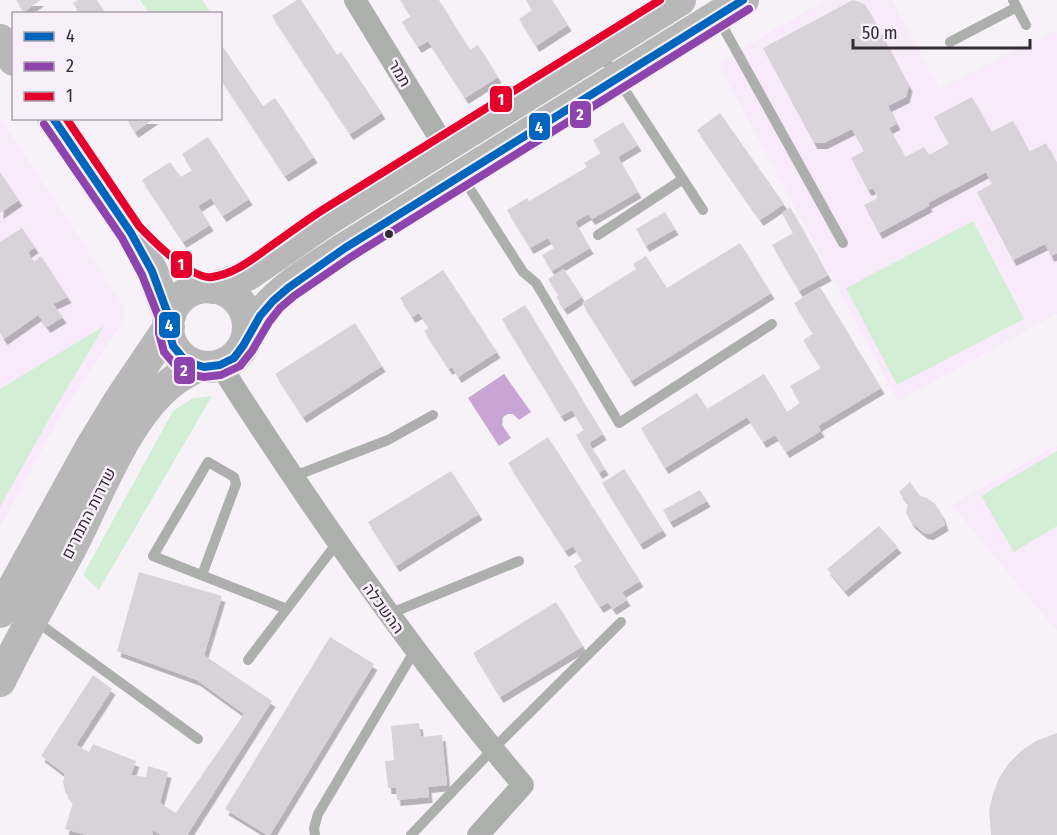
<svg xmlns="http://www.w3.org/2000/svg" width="1057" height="835" font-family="'Fira Sans Condensed',Heebo,sans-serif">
<defs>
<filter id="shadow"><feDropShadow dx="3.5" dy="6" stdDeviation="0" flood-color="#0004"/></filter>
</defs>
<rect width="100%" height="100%" fill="#f7f2f8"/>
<path fill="#f8e9fb" d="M 825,0 L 892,0 L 939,88 L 1055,30 L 1057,34 L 1057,315 L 1056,314 L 898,401 L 718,63 Z
M 0,118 L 123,305 L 124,316 L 121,324 L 57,422 L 0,527 Z
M 1057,445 L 1057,631 L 952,505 Z"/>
<path fill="#d2efd5" d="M 140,0 L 202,0 L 211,13 L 149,13 Z
M 973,221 L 1024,319 L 897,385 L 846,288 Z
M 104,326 L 52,414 L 0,507 L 0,389 Z
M 212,396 L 99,590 L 83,575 L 173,411 L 193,398 Z
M 1057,451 L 1057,526 L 1014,552 L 981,496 Z"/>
<path fill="#c8a5d2" d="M 504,374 L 531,412 L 519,420 L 513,414 L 508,414 L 503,417 L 502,425 L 511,438 L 499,446 L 468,398 Z"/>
<path fill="#d9d2db" filter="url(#shadow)" d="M 16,0 L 41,0 L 24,12 Z
M 78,0 L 97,0 L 106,14 L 80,14 L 73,3 Z
M 297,0 L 301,0 L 337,55 L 341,52 L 382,113 L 350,134 L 272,16 Z
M 400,0 L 439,0 L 470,50 L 478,45 L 498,77 L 465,98 L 428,41 L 418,47 L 402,22 L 411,16 Z
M 526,0 L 552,0 L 568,25 L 536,46 L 519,19 L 532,10 Z
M 853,0 L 865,4 L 909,86 L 906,97 L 888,106 L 897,124 L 889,128 L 905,157 L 924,147 L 929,155 L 949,144 L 934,117 L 972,97 L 991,132 L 1013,121 L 1029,152 L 1046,143 L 1057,165 L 1057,253 L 1051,256 L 1045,244 L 1013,260 L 977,192 L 992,184 L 986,172 L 928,203 L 929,206 L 879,233 L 864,205 L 878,198 L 873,188 L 868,190 L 851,158 L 864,151 L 852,129 L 824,143 L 814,143 L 763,48 Z
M 223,47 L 263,106 L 275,98 L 314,157 L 285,176 L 220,78 L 220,49 Z
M 720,113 L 784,204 L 760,220 L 697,130 Z
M 126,118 L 155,118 L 135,132 Z
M 623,122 L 638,145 L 618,157 L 638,192 L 592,219 L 588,214 L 575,222 L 590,248 L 552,271 L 542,255 L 554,248 L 548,238 L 530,248 L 507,210 L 527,198 L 529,201 L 587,167 L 584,163 L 601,153 L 593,140 Z
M 208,137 L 249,199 L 223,216 L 211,198 L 198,206 L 210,225 L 183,242 L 142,180 L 170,162 L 181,177 L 192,170 L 182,154 Z
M 0,172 L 19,200 L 0,213 Z
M 790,207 L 828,275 L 799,291 L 772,245 L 793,233 L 782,213 Z
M 665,212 L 675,229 L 646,246 L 636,229 Z
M 22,228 L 35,247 L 28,252 L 34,262 L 41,256 L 68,297 L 53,304 L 63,317 L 47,327 L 38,315 L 4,339 L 0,333 L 0,242 Z
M 740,243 L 771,293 L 631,381 L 582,303 L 636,269 L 633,264 L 646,256 L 667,288 Z
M 564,269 L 582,297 L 564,309 L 556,297 L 559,295 L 548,279 Z
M 443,270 L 497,352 L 458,377 L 452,367 L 449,369 L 424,331 L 429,328 L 419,313 L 412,317 L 400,298 Z
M 820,287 L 881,388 L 818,426 L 821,431 L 786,452 L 775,435 L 763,442 L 747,417 L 665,468 L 641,428 L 697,393 L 707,409 L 764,374 L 787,412 L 800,403 L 790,386 L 821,368 L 803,340 L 813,334 L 794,303 Z
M 525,305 L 603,434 L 589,443 L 605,469 L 599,473 L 576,435 L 584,430 L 572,410 L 561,416 L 502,319 Z
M 355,323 L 382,366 L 303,417 L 275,374 Z
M 548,437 L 640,581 L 622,592 L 627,600 L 613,609 L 608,602 L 600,607 L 574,566 L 582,561 L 573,546 L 565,551 L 508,463 Z
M 624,469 L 663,530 L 640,544 L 602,483 Z
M 451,471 L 479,514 L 396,566 L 368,522 Z
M 910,482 L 920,496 L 927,498 L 935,504 L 941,513 L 945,525 L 930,534 L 924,533 L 917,527 L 911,522 L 906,513 L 908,504 L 899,492 Z
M 700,490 L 707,501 L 670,522 L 663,510 Z
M 879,526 L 898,547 L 845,591 L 827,569 Z
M 139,572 L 222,596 L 204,655 L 272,701 L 187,835 L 161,835 L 153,830 L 152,835 L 87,835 L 65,829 L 73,803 L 65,792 L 63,782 L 65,774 L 41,756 L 93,675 L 112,689 L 76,745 L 89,752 L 93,744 L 136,761 L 131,775 L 146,777 L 148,766 L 168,772 L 160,803 L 176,813 L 244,714 L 197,680 L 117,651 Z
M 556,602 L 583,646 L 500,697 L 473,653 Z
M 330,637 L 374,664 L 270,835 L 267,835 L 225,809 Z
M 419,723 L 421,737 L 442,735 L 447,785 L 428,787 L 429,797 L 397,800 L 396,788 L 388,788 L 385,761 L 394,760 L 391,726 Z
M 1057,733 L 1057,835 L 991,835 L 989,810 L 993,794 L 999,778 L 1009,763 L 1021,751 L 1036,741 Z"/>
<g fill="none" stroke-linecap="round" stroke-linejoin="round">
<path stroke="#adafad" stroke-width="10" d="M 1013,0 L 1026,25
M 718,18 L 843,243
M 950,42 L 1017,7
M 600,52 L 703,210
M 463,178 L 523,272 L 536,283 L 619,423 L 772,324
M 598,235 L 683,179
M 292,477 L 388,440 L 433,415
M 202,575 L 236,484 L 234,477 L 208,462 L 153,556 L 287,609
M 389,614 L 519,561
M 33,619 L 198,739
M 248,660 L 337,543
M 315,835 L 314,828 L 318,814 L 415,650
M 411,835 L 493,749 L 621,622"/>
<path stroke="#adafad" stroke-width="22" d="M 355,0 L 445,147
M 220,365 C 313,511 411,652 523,785 L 478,835"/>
<path stroke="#b8b8b8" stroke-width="32" d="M 0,40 L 14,60
M 53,118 L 131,233 L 152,271 L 166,309 L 170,316
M168 327a40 40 0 1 1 80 0a40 40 0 1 1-80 0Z
M 212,288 L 237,280 L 249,274 L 327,220 L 680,0
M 246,339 C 251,331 255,322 260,315 C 282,286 316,268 345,248 L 743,0
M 0,612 L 91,447 L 119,401 L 169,327
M 0,681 C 22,636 47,592 71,548 C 99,495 130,404 184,374 C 189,371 195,368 200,366"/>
<defs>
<path id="bus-1" d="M 53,118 L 131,233 L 152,271 L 166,309 L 170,316 L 169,331 L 173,346 L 183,358 L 197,365 L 204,367 L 220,365 L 234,358 L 243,346 L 260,316 L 273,301 L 288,288 L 345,248 L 743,0"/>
<path id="bus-2" d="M 44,124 L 122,238 L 142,275 L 159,318 L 159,333 L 164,352 L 176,366 L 193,375 L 204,377 L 221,375 L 240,366 L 252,351 L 269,322 L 280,308 L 294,296 L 351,257 L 749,9"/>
<path id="bus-3" d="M 66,118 L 139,226 C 153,241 192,280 212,277 C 234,274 251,260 268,248 C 287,235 305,221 324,209 C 436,139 548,70 660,0"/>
</defs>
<use href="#bus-1" stroke="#f8effb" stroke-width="12"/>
<use href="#bus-2" stroke="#f8effb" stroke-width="12"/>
<use href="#bus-3" stroke="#f8effb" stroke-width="12"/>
<use href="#bus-1" stroke="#0065bd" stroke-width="8"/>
<use href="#bus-2" stroke="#8e44ad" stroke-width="8"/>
<use href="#bus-3" stroke="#e4002b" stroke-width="8"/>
</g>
<circle fill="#332a36" stroke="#f8effb" stroke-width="2" cx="389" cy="234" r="5"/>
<g text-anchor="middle" stroke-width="5" stroke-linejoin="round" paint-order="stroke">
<g font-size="16" fill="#332a36" stroke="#f8effb">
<text transform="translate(400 73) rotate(59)" y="6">תמר</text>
<text transform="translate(88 513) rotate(-63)" y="6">שדרות התמרים</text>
<text transform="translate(384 608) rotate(54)" y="6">ההשכלה</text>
</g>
</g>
<g stroke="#f8effb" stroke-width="2">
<rect x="489" y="85" width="24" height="28" rx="6" fill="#e4002b"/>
<rect x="569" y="100" width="23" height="29" rx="6" fill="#8e44ad"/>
<rect x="528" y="112" width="23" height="29" rx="6" fill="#0065bd"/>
<rect x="170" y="250" width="23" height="29" rx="6" fill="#e4002b"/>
<rect x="158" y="311" width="23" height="28" rx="6" fill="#0065bd"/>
<rect x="173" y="356" width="23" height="29" rx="6" fill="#8e44ad"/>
</g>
<g font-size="16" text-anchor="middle" font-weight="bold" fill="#fff">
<text x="501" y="105">1</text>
<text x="580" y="120">2</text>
<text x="539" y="133">4</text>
<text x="181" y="270">1</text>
<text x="169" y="331">4</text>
<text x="184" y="376">2</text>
</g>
<rect x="12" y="12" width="210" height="108" fill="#f8effb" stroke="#a9a0ac" stroke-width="1.5"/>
<rect x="24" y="32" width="30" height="9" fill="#0065bd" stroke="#a9a0ac" stroke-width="1.5"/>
<text x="66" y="42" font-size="18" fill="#332a36">4</text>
<rect x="24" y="62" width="30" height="9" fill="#8e44ad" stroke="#a9a0ac" stroke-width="1.5"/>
<text x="66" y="72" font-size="18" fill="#332a36">2</text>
<rect x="24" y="92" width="30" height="9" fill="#e4002b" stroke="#a9a0ac" stroke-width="1.5"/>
<text x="66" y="102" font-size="18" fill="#332a36">1</text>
<path d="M853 39v9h177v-9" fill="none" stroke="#332a36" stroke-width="3"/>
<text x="862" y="39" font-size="18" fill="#332a36" stroke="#f8effb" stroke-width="4.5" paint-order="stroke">50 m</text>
</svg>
